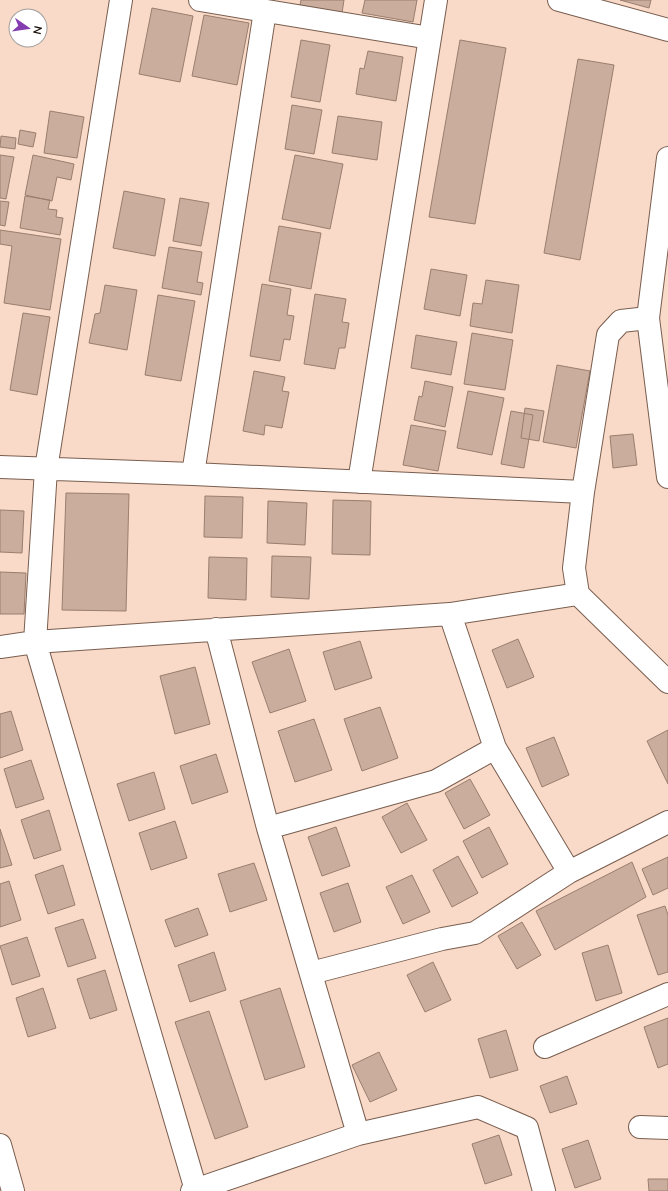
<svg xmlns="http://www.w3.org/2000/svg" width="668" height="1191" font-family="Mulish,sans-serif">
<rect width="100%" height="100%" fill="#f9d9c8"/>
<path fill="#cbad9d" stroke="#9a7e6e" d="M 301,0 L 344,0 L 342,13 L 300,5 Z
M 365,0 L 417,0 L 413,22 L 362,13 Z
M 620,0 L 651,0 L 649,8 Z
M 152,8 L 193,16 L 180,82 L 139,74 Z
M 204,15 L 249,23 L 237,85 L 192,76 Z
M 301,40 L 330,45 L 320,102 L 291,97 Z
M 460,40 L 506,48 L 475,224 L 429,217 Z
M 368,51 L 403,57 L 396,101 L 356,94 L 360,68 L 364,69 Z
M 578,59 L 614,65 L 580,260 L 544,253 Z
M 292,105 L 322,110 L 314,154 L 285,149 Z
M 50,111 L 84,117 L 77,158 L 44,153 Z
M 338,116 L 382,122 L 377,160 L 332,153 Z
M 20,130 L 36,133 L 33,147 L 18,144 Z
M 1,136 L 16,138 L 15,149 L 0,147 Z
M 0,155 L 14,157 L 6,199 L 0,198 Z
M 33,155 L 74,164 L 71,180 L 57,177 L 52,201 L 25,195 Z
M 295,155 L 343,164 L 330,229 L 282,219 Z
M 124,191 L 165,199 L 155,256 L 113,248 Z
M 25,196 L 50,200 L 48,209 L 57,210 L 56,217 L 63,218 L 60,235 L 20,228 Z
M 180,198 L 209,203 L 201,246 L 173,241 Z
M 0,201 L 9,202 L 5,226 L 0,225 Z
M 279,226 L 321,233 L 311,289 L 269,281 Z
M 0,230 L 61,239 L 50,310 L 4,303 L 12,246 L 0,244 Z
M 169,247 L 202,252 L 197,282 L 203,283 L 201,295 L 162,288 Z
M 431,269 L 467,275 L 460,316 L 424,309 Z
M 486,280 L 519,285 L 512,333 L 470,326 L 473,303 L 482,304 Z
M 262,284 L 291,289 L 287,315 L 294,316 L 290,340 L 284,339 L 280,361 L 250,356 Z
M 105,285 L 137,290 L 127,350 L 89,343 L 95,314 L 100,313 Z
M 315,294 L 346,299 L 342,322 L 349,323 L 345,348 L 339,348 L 335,369 L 304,364 Z
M 158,295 L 195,301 L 181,381 L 145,375 Z
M 23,313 L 50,317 L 37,395 L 10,390 Z
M 472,333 L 513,340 L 505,390 L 464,384 Z
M 416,335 L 457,342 L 451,375 L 411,368 Z
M 557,365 L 590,371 L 576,448 L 543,442 Z
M 254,371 L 285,377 L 282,391 L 289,392 L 282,428 L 265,425 L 264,435 L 243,431 Z
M 425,381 L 453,387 L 445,427 L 414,420 L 419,396 L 422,397 Z
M 468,391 L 504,398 L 492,455 L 457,448 Z
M 525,408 L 544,411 L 539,441 L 521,438 Z
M 511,411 L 533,415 L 524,468 L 501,464 Z
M 411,425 L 446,431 L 438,471 L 403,465 Z
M 633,434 L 637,465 L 613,468 L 610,436 Z
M 66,493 L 129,494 L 126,611 L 62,610 Z
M 205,496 L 243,497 L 242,538 L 204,537 Z
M 333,500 L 371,501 L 370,555 L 332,554 Z
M 268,501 L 307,503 L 305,545 L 267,543 Z
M 0,510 L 24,511 L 22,553 L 0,552 Z
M 272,556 L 311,557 L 309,599 L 271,597 Z
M 209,557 L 247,558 L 246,600 L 208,598 Z
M 0,572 L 26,573 L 24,614 L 0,614 Z
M 518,639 L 534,677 L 507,688 L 492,650 Z
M 360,641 L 372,678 L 335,690 L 323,652 Z
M 289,649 L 306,701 L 270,713 L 252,662 Z
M 195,667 L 210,724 L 175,734 L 160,676 Z
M 380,707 L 398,758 L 362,771 L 344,719 Z
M 11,711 L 23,750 L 0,758 L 0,714 Z
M 314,719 L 332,770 L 295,782 L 278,731 Z
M 668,730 L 668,784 L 647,741 Z
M 554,737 L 569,775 L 542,787 L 526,748 Z
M 216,754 L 228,792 L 192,804 L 180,766 Z
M 31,760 L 44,799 L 16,808 L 4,769 Z
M 154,772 L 165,809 L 129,821 L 117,784 Z
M 470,779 L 490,815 L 464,829 L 445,793 Z
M 407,803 L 427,840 L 401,853 L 382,817 Z
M 49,810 L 61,850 L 34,859 L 21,820 Z
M 175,821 L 187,858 L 151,870 L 139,833 Z
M 336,827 L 350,866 L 322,876 L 308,837 Z
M 489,827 L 508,864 L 482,878 L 463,841 Z
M 0,829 L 12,865 L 0,868 Z
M 458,856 L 478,893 L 452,907 L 433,870 Z
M 668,857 L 668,888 L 653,895 L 642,869 Z
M 632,862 L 646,897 L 555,950 L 536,911 Z
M 254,863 L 267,900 L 230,912 L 218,874 Z
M 63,865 L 75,905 L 48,914 L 35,875 Z
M 412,875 L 430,912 L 403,924 L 386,887 Z
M 9,881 L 21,920 L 0,927 L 0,884 Z
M 348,883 L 361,922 L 334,932 L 320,893 Z
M 665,906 L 668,915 L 668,972 L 658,975 L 637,915 Z
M 198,908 L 208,935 L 175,947 L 165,920 Z
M 83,919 L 96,958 L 68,967 L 55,928 Z
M 522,922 L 541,955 L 517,969 L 498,936 Z
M 27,937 L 40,976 L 12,985 L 0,946 Z
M 608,945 L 622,993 L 596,1001 L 582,953 Z
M 214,952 L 226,990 L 190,1002 L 178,965 Z
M 433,962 L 451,1000 L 425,1012 L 407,975 Z
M 105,970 L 117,1010 L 90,1019 L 77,979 Z
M 43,988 L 56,1028 L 28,1037 L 16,998 Z
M 280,988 L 305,1067 L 265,1080 L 240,1001 Z
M 209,1011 L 248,1127 L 215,1139 L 175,1022 Z
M 668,1018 L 668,1064 L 658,1068 L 644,1027 Z
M 506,1030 L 518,1070 L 490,1078 L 478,1039 Z
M 379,1052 L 397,1090 L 370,1102 L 352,1065 Z
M 567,1076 L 577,1104 L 550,1113 L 540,1086 Z
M 499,1135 L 512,1175 L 485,1184 L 472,1144 Z
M 588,1140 L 601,1179 L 575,1188 L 562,1149 Z
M 648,1179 L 668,1179 L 668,1191 L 649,1191 Z"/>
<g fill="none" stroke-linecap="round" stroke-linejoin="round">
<defs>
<path id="street" d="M 121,0 L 46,469 L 35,642 L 196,1190
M 200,0 L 430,38
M 559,0 L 668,30
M 648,318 L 621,321 L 608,335 L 583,492 L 574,568 L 578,594 L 668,682
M 0,467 L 193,474 L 583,492
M 193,474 L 265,11
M 359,482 L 436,0
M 450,614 L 495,748 L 569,872
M 216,629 L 268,828
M 0,647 L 35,642 L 450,614 L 578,594
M 311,973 L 442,939 L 475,933 L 569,872 L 668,822
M 545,1047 L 668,994
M 640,1127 L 668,1128
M 358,1134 L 268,828 L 436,781 L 495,748
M 0,1145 L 13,1191
M 192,1191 L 358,1134 L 478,1107 L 527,1128 L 544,1191"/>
<path id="secondary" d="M 668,158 L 648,318 L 668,477"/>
</defs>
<use href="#street" stroke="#795e4f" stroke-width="24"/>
<use href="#secondary" stroke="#795e4f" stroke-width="24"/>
<use href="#street" stroke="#fff" stroke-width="22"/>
<use href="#secondary" stroke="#fff" stroke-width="22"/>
</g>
<g transform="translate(28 28) rotate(103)"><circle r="19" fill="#ffffff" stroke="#a29e9c"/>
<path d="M0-3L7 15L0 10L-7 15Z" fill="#843cae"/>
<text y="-6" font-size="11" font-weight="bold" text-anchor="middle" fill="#170d08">N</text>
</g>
</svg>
